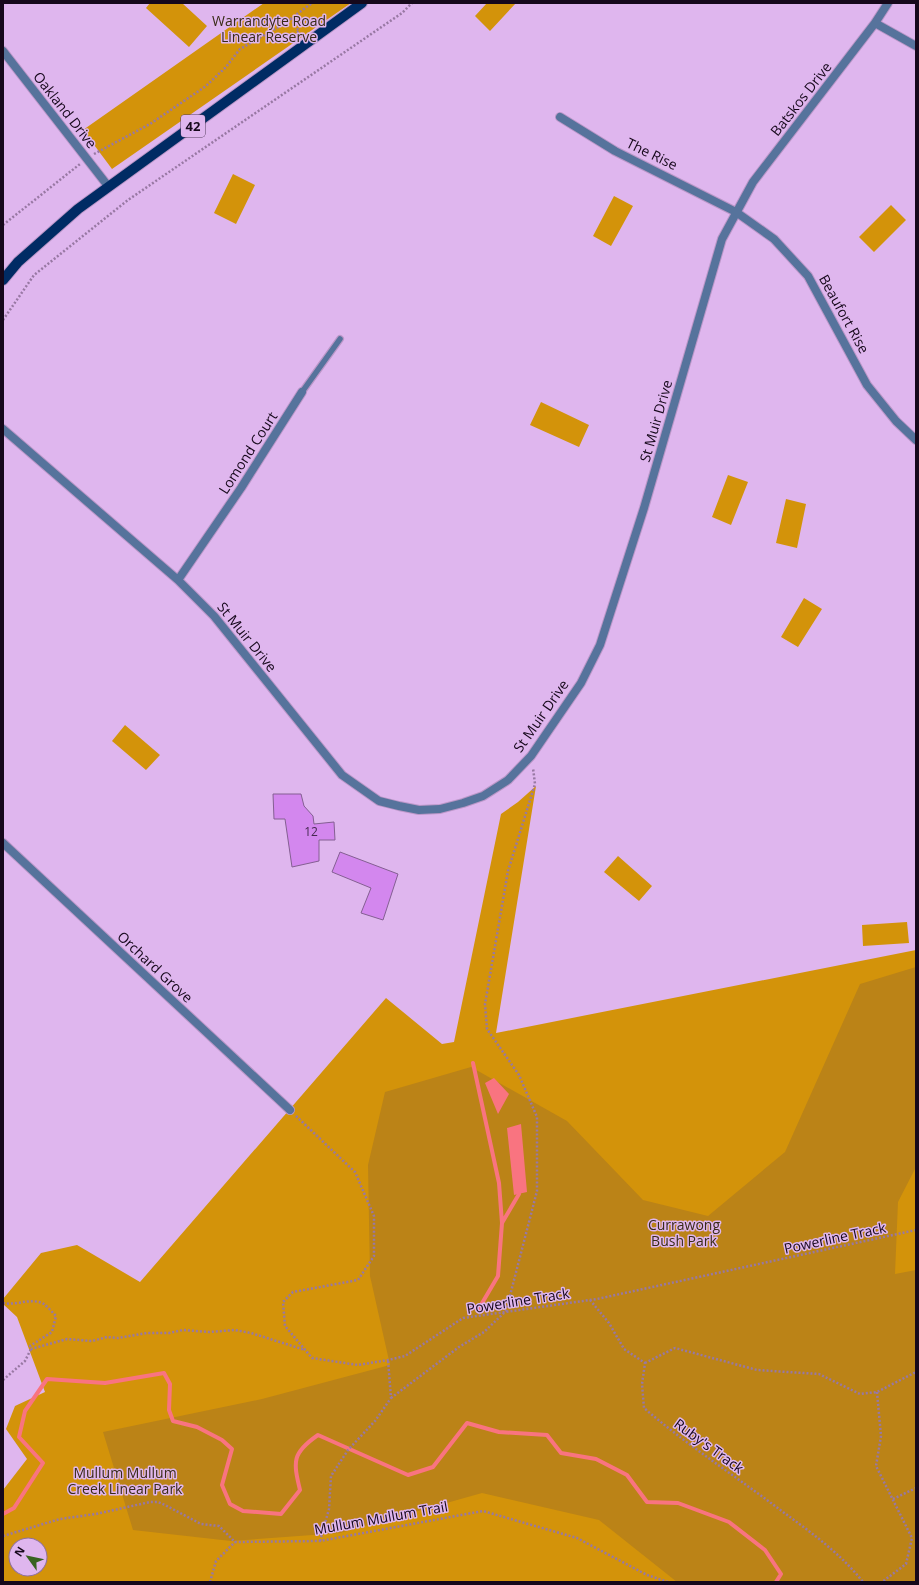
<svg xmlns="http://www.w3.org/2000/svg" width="919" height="1585" font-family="'Open Sans',sans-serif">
<rect width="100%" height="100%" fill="#dfb6ee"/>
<path fill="#d3930a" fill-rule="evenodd" d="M 150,3 L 182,3 L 207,26 L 189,47 L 146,8 Z
M 264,3 L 351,3 L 112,169 L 83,130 Z
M 487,3 L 516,3 L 490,31 L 475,16 Z
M 233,174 L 255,185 L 236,224 L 214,213 Z
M 614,196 L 633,206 L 611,246 L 593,236 Z
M 891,205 L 906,220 L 874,252 L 859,237 Z
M 541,402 L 589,425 L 579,447 L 530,425 Z
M 728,475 L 748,482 L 731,525 L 712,517 Z
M 786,499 L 806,504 L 797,548 L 776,543 Z
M 804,598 L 822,609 L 798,647 L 781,637 Z
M 125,725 L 160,755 L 146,770 L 112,741 Z
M 536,786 L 496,1033 L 916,950 L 916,1582 L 3,1582 L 3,1490 L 27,1459 L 6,1429 L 15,1406 L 45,1392 L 17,1317 L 3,1304 L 3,1299 L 41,1253 L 77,1245 L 140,1282 L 386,998 L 442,1044 L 454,1042 L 501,814 L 518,802 ZM 16,1545 L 40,1545 L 40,1569 L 16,1569 Z
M 618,856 L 652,886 L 639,901 L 604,872 Z
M 907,922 L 909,943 L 863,946 L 862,925 Z"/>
<path fill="#bb8317" d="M 916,967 L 916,1167 L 898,1202 L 895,1274 L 916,1270 L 916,1582 L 677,1582 L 599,1520 L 482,1493 L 340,1533 L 231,1541 L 133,1530 L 103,1432 L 262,1399 L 390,1365 L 370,1276 L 368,1165 L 385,1092 L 471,1067 L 567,1121 L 643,1200 L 708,1216 L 785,1152 L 860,984 Z"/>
<path fill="#f97480" d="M 494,1078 L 509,1094 L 498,1114 L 485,1083 Z
M 521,1124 L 527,1192 L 514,1195 L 507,1128 Z"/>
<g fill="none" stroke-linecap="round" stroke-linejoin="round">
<path stroke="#f97480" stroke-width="4" d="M 473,1063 L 499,1183 L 502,1223 L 498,1276 L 478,1310
M 502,1223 L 519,1194
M 3,1514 L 14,1508 L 43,1463 L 19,1437 L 25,1411 L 47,1379 L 105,1383 L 164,1373 L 170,1384 L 169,1410 L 173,1421 L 197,1427 L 222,1440 L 232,1449 L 222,1485 L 230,1504 L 243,1511 L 281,1514 L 300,1490 C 293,1461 292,1453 318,1435 L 408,1475 L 433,1467 L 467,1423 L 499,1432 L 547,1435 L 561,1453 L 596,1459 L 627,1475 L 647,1502 L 678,1503 L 729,1522 L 765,1550 L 781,1574 L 776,1582"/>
</g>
<path fill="#d387ee" stroke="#845f92" d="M 273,794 L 301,794 L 304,806 L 313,816 L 314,824 L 334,822 L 335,840 L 319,840 L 319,861 L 292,867 L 285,819 L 274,819 Z
M 340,852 L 398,874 L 383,920 L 361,913 L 371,888 L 332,872 Z"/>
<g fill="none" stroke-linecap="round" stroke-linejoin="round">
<defs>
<path id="lane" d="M 302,392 L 340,339"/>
<path id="street" d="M 875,23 L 916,46
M 3,51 L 108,186
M 560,117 L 615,151 L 736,212 L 774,239 L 808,276 L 867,385 L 896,421 L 916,440
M 3,429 L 178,580 L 214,616 L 342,775 L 379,801 L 399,806 L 419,810 L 440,809 L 463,803 L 483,796 L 508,780 L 531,756 L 581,683 L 600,645 L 644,508 L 722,239 L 753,182 L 875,23 L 888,3
M 178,580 L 241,488 L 302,392
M 3,843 L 290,1110"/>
<path id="primary" d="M 3,280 L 18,262 L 78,209 L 362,3"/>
</defs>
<use href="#lane" stroke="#bb97c8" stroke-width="8"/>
<use href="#street" stroke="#bb97c8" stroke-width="10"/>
<use href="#primary" stroke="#bb97c8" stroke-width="12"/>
<path stroke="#9878a3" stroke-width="2.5" stroke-dasharray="2 2" stroke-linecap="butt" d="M 284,42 L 299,31 L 290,18
M 94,154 L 150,124 L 206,86 L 226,67 L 240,49 L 282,25 L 312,3
M 3,225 L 80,164
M 3,320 L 34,275 L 128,200 L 402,13 L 412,3
M 296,1116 L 355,1172 L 374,1216 L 374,1256 L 358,1280 L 293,1292 L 283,1302 L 285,1326 L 312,1358 L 358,1365 L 388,1360 L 405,1356 L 463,1318 L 597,1299 L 916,1230
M 590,1300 L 609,1323 L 624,1349 L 645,1363 L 642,1384 L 644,1408 C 688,1446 737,1477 783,1512 C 812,1533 841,1554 863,1582
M 3,1303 C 16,1306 31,1297 44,1304 C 48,1307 52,1312 56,1316 L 52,1332 L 30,1346 L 31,1349 L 67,1339 L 92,1341 L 107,1337 L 118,1338 L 147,1333 L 169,1333 L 183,1330 L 209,1332 L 235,1330 L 251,1333 L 305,1350
M 645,1363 L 675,1348 L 757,1370 L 819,1374 L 860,1394 L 877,1392 L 916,1372
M 3,1380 L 25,1361 L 31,1349
M 877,1392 L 881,1436 L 876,1466 L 912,1538 L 906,1564 L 882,1582
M 391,1398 L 459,1347 L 484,1332 L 506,1311 L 537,1191 L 537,1117 L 519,1075 L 487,1029 L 485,1004 L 508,871 L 535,784 L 533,768
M 893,1499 L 916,1488
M 3,1536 L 60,1519 L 96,1514 L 150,1502 L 158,1502 L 165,1505 L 201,1524 L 219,1526 L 235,1542 L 320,1541 L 483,1511 L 577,1538 L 647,1575 L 668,1582
M 320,1541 L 329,1509 L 331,1476 L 348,1450 L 375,1421 L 391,1398 L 388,1360
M 210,1582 L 216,1561 L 235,1542"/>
<use href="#lane" stroke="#56739c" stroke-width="5.5"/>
<use href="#street" stroke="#56739c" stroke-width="8"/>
<use href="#primary" stroke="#002b64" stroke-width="10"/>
</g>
<g text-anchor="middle" stroke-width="3" stroke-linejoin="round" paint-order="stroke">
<g font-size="12" fill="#452850">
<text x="311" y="836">12</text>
</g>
<rect fill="#dfb6ee" stroke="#523c5a" stroke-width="1" x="181" y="115" width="24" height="22" rx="3"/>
<g font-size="13" font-weight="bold" fill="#16081b">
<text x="193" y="131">42</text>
</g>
<g font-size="14" fill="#392b17" stroke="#dfb6ee">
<text x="269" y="26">Warrandyte Road<tspan x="269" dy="16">Linear Reserve</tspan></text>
<text x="684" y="1230">Currawong<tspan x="684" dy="16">Bush Park</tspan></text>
<text x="125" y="1478">Mullum Mullum<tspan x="125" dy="16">Creek Linear Park</tspan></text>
</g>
<g font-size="14" fill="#16081b" stroke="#dfb6ee">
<text transform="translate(801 99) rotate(-52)" y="5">Batskos Drive</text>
<text transform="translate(65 110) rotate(52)" y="5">Oakland Drive</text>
<text transform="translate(652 154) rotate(26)" y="5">The Rise</text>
<text transform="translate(844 314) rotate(61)" y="5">Beaufort Rise</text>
<text transform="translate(656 421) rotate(-74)" y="5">St Muir Drive</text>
<text transform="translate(248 453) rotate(-57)" y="5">Lomond Court</text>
<text transform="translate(247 637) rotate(51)" y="5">St Muir Drive</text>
<text transform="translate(541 716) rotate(-55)" y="5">St Muir Drive</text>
<text transform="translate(155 967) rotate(43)" y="5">Orchard Grove</text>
<text transform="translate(835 1238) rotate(-12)" y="5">Powerline Track</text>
<text transform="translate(518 1301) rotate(-9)" y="5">Powerline Track</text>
<text transform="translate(709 1446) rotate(36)" y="5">Ruby's Track</text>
<text transform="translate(381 1518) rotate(-10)" y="5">Mullum Mullum Trail</text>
</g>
</g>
<rect width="919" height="1585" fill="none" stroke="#16081b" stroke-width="8"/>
<g transform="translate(28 1557) rotate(303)"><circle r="19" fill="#dfb6ee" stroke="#8f709a"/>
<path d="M0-3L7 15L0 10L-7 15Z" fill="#376321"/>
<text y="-6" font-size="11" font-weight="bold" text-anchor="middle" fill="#16081b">N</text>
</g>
</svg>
